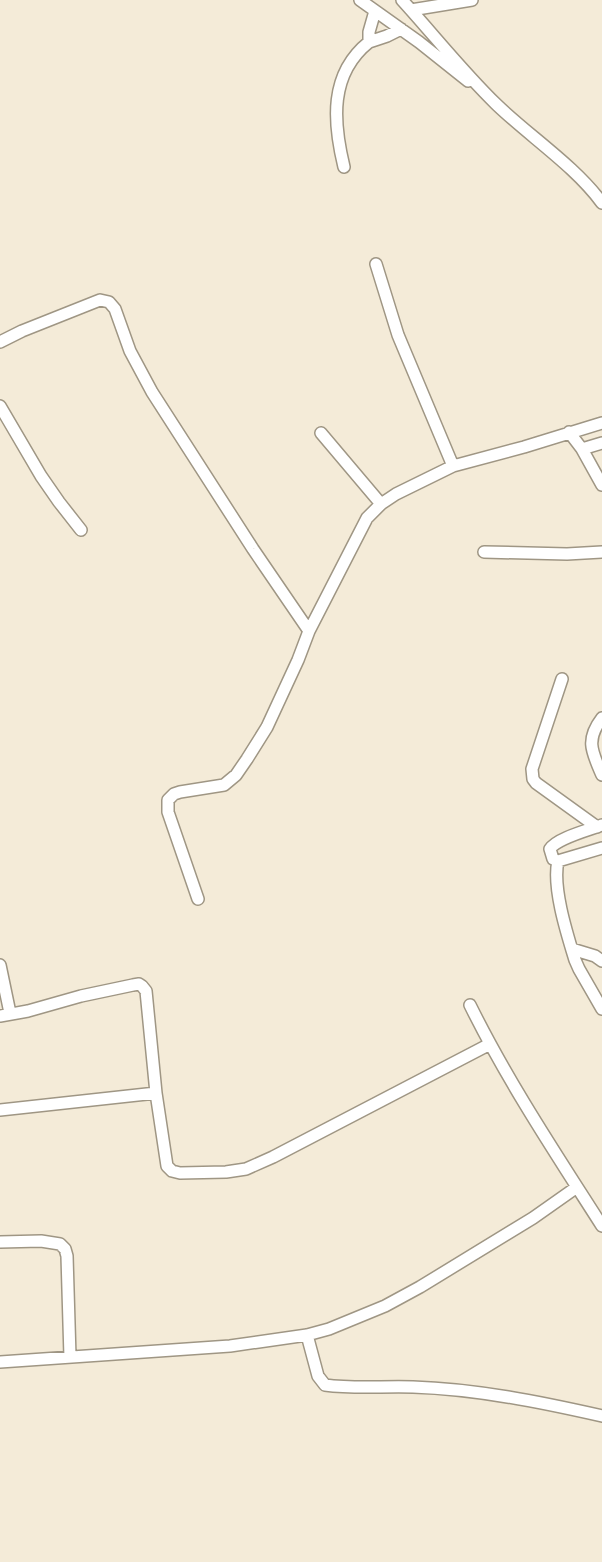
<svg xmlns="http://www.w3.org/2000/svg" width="602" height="1562" font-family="Overpass,sans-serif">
<rect width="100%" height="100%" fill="#f4ebd8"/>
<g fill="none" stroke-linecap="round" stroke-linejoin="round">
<defs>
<path id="street" d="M 360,0 L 419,42 L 468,81
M 402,0 C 433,34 463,72 496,104 C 529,136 575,166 602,203
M 411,10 L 472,0
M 375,11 L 369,32 L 369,42 L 387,36 L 401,29
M 344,167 C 333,122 329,74 369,42
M 376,264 L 398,335 L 453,466
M 0,342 L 22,331 L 100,300 L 109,302 L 115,309 L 130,351 L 152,392 L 253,549 L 309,631
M 0,406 L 41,476 L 59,502 L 81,530
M 569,432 L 582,449 L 602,485
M 321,433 L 381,504
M 582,449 L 602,443
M 484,552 L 567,554 L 602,552
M 562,679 L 532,769 L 533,779 L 536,783 L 597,827
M 602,718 C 585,740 592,752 602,775
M 602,825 C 589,830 557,838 550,849 L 553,859 L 558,861 C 552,887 567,934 575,960 L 579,969 L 602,1009
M 558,861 L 602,848
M 198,899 L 168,812 L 168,800 L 174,794 L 180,792 L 224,785 L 236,775 L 247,759 L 267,727 L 298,660 L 309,631 L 367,518 L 381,504 L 396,494 L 453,466 L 524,447 L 602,423
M 572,949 L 595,956 L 602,961
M 0,965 L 10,1013
M 470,1005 C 508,1082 556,1154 602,1226
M 0,1016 L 28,1011 L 81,996 L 133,985 L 139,984 L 142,986 L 146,991 L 156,1093
M 0,1110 L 156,1093 L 167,1166 L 172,1171 L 180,1173 L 226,1172 L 246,1169 L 273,1157 L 490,1044
M 0,1242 L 41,1241 L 60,1244 L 65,1249 L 67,1256 L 70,1357
M 307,1335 L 318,1376 L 325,1385 C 354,1389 383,1386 413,1387 C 476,1389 540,1402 602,1416
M 0,1362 L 230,1346 L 307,1335 L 329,1329 L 385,1306 L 420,1287 L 533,1218 L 577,1187"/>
</defs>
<use href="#street" stroke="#9f9684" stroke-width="14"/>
<use href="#street" stroke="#fff" stroke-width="11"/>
</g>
</svg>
